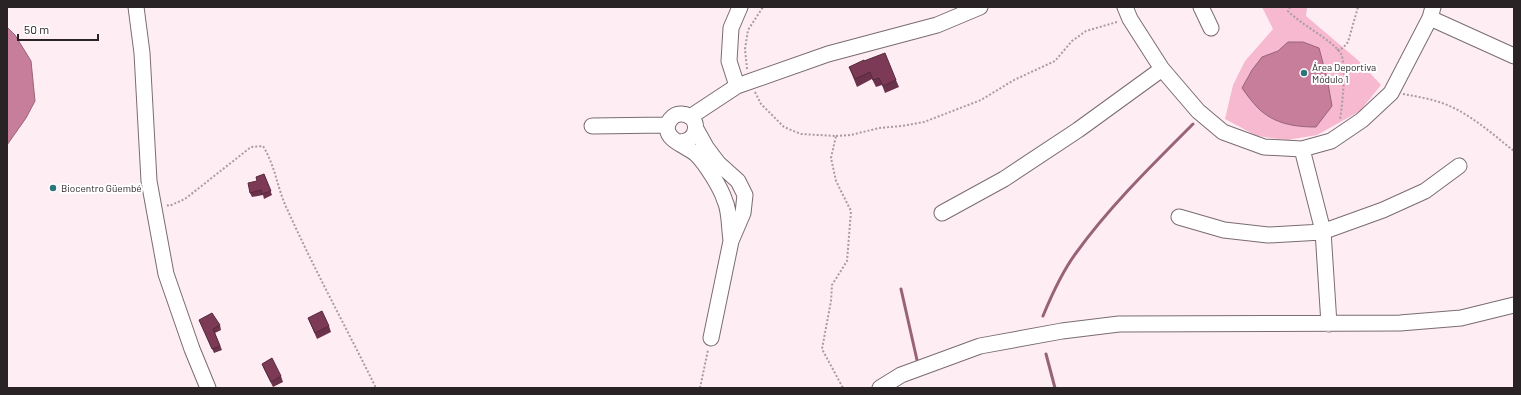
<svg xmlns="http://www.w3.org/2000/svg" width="1521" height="395" font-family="Barlow,sans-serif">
<rect width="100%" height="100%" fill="#feeef3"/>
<path fill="#f6b9d0" d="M 1262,7 L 1307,7 L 1306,16 L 1359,61 L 1381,85 L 1360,111 L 1317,135 L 1287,140 L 1257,136 L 1225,119 L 1233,85 L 1245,61 L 1273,29 Z"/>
<path fill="#c77e9b" stroke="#986378" d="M 7,27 L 15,35 L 31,61 L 35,101 L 26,118 L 7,145 Z
M 1288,42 L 1303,42 L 1319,48 L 1327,78 L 1332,106 L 1316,127 C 1295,127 1274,124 1258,108 C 1252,102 1247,95 1242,88 L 1252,70 L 1262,57 L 1278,51 Z"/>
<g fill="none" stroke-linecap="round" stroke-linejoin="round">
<path stroke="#986378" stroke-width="3" d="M 901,289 L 917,360
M 1043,316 C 1052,294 1062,272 1076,253 C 1110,206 1152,165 1193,124
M 1046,354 L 1055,388"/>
<defs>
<path id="minor" d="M 136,7 L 142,53 L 149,181 L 166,274 L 192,349 L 208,388
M 1125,7 L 1130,19 L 1162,69 L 1198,111 L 1223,132 L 1264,147 L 1302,149 L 1331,141 L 1362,120 L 1391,93 L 1430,18 L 1433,7
M 1201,7 L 1211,28
M 1430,18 L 1514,56
M 737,86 L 729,61 L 731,28 L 740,7
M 690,117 L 737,86 L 828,54 L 937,25 L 980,7
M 592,126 L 667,125
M 696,129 L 706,147 L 718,163 L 738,181 L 745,195 L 743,213 L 731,241 L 711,338
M 679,142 C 700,142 701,115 682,114 C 673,113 665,123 668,132 C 671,142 688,147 696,154 C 706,164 721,188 725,201 C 730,212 729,228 731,240
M 1302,149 L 1323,231 L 1329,324
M 942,213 L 1004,179 L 1078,130 L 1162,69
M 1179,217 L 1224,230 L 1268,235 L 1322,232 L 1383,210 L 1425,191 L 1459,166
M 880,388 L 901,375 L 980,346 L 1062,331 L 1119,324 L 1400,323 L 1461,318 L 1514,305"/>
</defs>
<use href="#minor" stroke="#7a6c71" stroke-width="17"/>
<path stroke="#a89ca0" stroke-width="2" stroke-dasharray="2 2" stroke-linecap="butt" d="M 1290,7 L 1288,11 C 1301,25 1334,41 1341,54 C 1347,65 1342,107 1340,119
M 1337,50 L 1343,48 L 1348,42 L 1358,7
M 747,69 L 745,49 L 748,30 L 763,7
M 755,92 L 761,104 L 784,127 L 801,134 L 836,136 L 831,158 L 836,181 L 851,211 L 847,261 L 832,285 L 831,301 L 822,349 L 843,388
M 1403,94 C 1420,97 1438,100 1454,108 C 1476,119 1495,136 1514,151
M 836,136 L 851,135 L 879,128 L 902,126 L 924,122 L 981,100 L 1014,80 L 1055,61 L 1072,41 L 1086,31 L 1117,22
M 167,205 L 169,206 L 185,199 L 251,147 L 263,146 C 276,167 277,189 288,211 C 315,271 347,329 376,388
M 700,388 L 708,350"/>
<use href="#minor" stroke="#fff" stroke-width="15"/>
</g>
<path fill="#6b324b" d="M 864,61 L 896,80 L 899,87 L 885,93 L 882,85 L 876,87 L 872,79 L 857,87 L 849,67 Z
M 264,174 L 272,195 L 264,199 L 263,195 L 252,197 L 250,193 Z
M 308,318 L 329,326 L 331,332 L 317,339 Z
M 199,320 L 220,325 L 221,330 L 215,333 L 222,350 L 214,353 Z
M 262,364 L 281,376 L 283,382 L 273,387 L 264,369 Z"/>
<path fill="#7c3a57" stroke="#57293d" d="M 885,53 L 896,80 L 883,86 L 879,78 L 873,80 L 870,72 L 855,79 L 849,67 L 864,60 L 864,61 Z
M 264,174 L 271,191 L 262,194 L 261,190 L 250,193 L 248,183 L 257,181 L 256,177 Z
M 322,311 L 329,326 L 315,333 L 308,318 Z
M 212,313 L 220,325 L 213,329 L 220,346 L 212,349 L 199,320 Z
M 272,358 L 281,376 L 271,382 L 262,364 Z"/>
<g fill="#2c757c" stroke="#fff" stroke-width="1.5">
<circle cx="1304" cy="73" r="4"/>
<circle cx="53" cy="188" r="4"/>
</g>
<g text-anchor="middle" stroke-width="4" stroke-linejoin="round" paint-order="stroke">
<g font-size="10" fill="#292325" stroke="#fff" text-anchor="start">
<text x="1312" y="71">Área Deportiva<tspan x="1312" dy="12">Módulo 1</tspan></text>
<text x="61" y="192">Biocentro Güembé</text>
</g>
</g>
<rect width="1521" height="395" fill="none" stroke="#292325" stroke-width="16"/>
<path d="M18 34v6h80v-6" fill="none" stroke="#292325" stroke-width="2"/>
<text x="24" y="34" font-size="12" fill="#292325" stroke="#ffffff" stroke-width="3" paint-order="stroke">50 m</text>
</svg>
